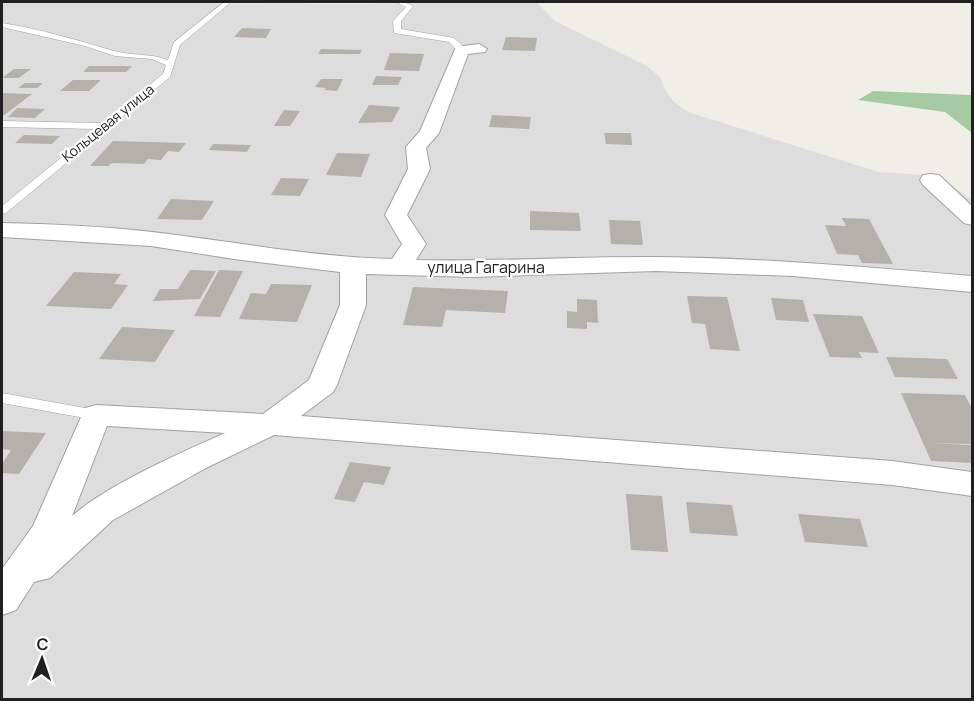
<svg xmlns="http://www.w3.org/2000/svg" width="974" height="701" font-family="Manrope,sans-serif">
<rect width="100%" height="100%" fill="#efeee7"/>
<path fill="#dedddd" d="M 2,2 L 352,4 L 536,2 L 555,21 L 647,66 L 660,77 L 664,88 L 674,102 L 688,112 L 878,172 L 939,176 L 972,200 L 972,699 L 2,699 Z"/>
<path fill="#a6caa1" d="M 873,91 L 972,95 L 972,133 L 945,112 L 858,100 Z"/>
<path fill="#b4b0aa" d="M 242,28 L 271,29 L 266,38 L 234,37 Z
M 506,37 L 537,38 L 535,51 L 502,50 Z
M 321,49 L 362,50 L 360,54 L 318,54 Z
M 390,53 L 424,54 L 419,71 L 384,70 Z
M 89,66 L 132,66 L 126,72 L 83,72 Z
M 14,69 L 31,69 L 19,78 L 2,78 Z
M 376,76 L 402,77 L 398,85 L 372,85 Z
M 321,79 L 343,79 L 337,91 L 324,90 L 326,88 L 315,87 Z
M 73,80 L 101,80 L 89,91 L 60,91 Z
M 25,83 L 43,83 L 37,88 L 18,88 Z
M 2,93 L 32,94 L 3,116 L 2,116 Z
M 369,105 L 400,107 L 392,122 L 358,123 Z
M 17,108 L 45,109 L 35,118 L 8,117 Z
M 284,110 L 300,111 L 290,126 L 274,126 Z
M 492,115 L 531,117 L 529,129 L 489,127 Z
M 604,133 L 631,133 L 632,145 L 606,144 Z
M 24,135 L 60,136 L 52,144 L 15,143 Z
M 113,141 L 186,143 L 179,152 L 168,151 L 161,160 L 148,159 L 144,164 L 112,163 L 108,166 L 90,166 Z
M 213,144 L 251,145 L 247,152 L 209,150 Z
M 337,153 L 370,154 L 361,177 L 326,175 Z
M 281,178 L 309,179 L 300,196 L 271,195 Z
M 171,199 L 214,201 L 202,220 L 157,219 Z
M 530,211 L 579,213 L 581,231 L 530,230 Z
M 842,218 L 869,219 L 893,264 L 862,263 L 858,255 L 837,254 L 825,225 L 846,226 Z
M 609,220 L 640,221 L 643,245 L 611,244 Z
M 190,270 L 216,271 L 200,299 L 153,301 L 160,289 L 178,289 Z
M 219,270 L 243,271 L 220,317 L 194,316 Z
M 74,272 L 121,274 L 114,284 L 128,285 L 111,309 L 46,306 Z
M 271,284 L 312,285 L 297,322 L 239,319 L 251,293 L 266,294 Z
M 413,287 L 508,291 L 505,313 L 446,310 L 442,327 L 403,325 Z
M 687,296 L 727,297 L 740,351 L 710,349 L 705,324 L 692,323 Z
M 771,298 L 803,300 L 809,322 L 776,320 Z
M 577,299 L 597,300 L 598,323 L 587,322 L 587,329 L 567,328 L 567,311 L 577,312 Z
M 813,314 L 862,316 L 879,353 L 859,352 L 862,358 L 830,357 Z
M 122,327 L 175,330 L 155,362 L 99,359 Z
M 886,357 L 947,359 L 958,379 L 895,377 Z
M 901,393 L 965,395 L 972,409 L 972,444 L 929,443 L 972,445 L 972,463 L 931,461 Z
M 2,431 L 46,433 L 19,474 L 2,473 L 2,464 L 11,450 L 2,449 Z
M 350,462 L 391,467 L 384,485 L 364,482 L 355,502 L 334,499 Z
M 626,494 L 662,496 L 668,552 L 631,550 Z
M 686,502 L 732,505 L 738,536 L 690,533 Z
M 798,514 L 860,519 L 868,547 L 805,542 Z"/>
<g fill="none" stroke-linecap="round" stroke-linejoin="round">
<defs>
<path id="lane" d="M 224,2 L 231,2 L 180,45 L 170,77 L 6,213 L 2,214 L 2,206 L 96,129 L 2,127 L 2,121 L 103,123 L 163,74 L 166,65 L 152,59 L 115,56 L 85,46 L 2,27 L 2,23 C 40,29 77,40 114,51 C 132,56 150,53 168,60 L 174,42 Z
M 396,2 L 404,2 L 413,6 L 401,21 L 401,29 L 454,38 L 465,48 L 465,52 L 459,52 L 449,42 L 394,33 L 393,21 L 406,7 Z
M 2,393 L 96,410 L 103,415 L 96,420 L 2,403 Z"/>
<path id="street" d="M 479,44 L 487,49 L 485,52 L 468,54 L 439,133 L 426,148 L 430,169 L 407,215 L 426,244 L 416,260 C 497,262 577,256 658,257 C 763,258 867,267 972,276 L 972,292 L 793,276 L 656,271 L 473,277 L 366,274 L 366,305 L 337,385 L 333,392 L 301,416 L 892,461 L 972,472 L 972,496 L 892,485 L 274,435 L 206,468 L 113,520 L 50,578 L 34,582 L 16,610 L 2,615 L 2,569 L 33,526 L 85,408 L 96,405 L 263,414 L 309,380 L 340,305 L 340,272 L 234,259 L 151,246 L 2,237 L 2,223 C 51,224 102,226 152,232 C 232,241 311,257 392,259 L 402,244 L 385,215 L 408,169 L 406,147 L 420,131 L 456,47 ZM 107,426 L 225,433 C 178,454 111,483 72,516 Z
M 931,174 L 939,175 L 972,206 L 972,225 L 964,223 L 923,185 L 920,180 L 923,175 Z"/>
</defs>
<use href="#lane" stroke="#a1a1a1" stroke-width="1"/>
<use href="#street" stroke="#a1a1a1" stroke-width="2"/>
<use href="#lane" fill="#fff" fill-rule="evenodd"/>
<use href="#street" fill="#fff" fill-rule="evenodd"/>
</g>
<g text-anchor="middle" stroke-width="4.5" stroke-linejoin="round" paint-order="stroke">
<g font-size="14" fill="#202020" stroke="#fff">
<text transform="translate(108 123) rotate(-39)" y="5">Кольцевая улица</text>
</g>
<g font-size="16" fill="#202020" stroke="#fff">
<text x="486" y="273">улица Гагарина</text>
</g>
</g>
<rect width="974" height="701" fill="none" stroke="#202020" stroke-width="6"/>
<g transform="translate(42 659) rotate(2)" stroke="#ffffff" stroke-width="4.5" paint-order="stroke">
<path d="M0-4.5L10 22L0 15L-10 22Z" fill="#202020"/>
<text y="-9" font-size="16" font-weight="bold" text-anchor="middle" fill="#202020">С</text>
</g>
</svg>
